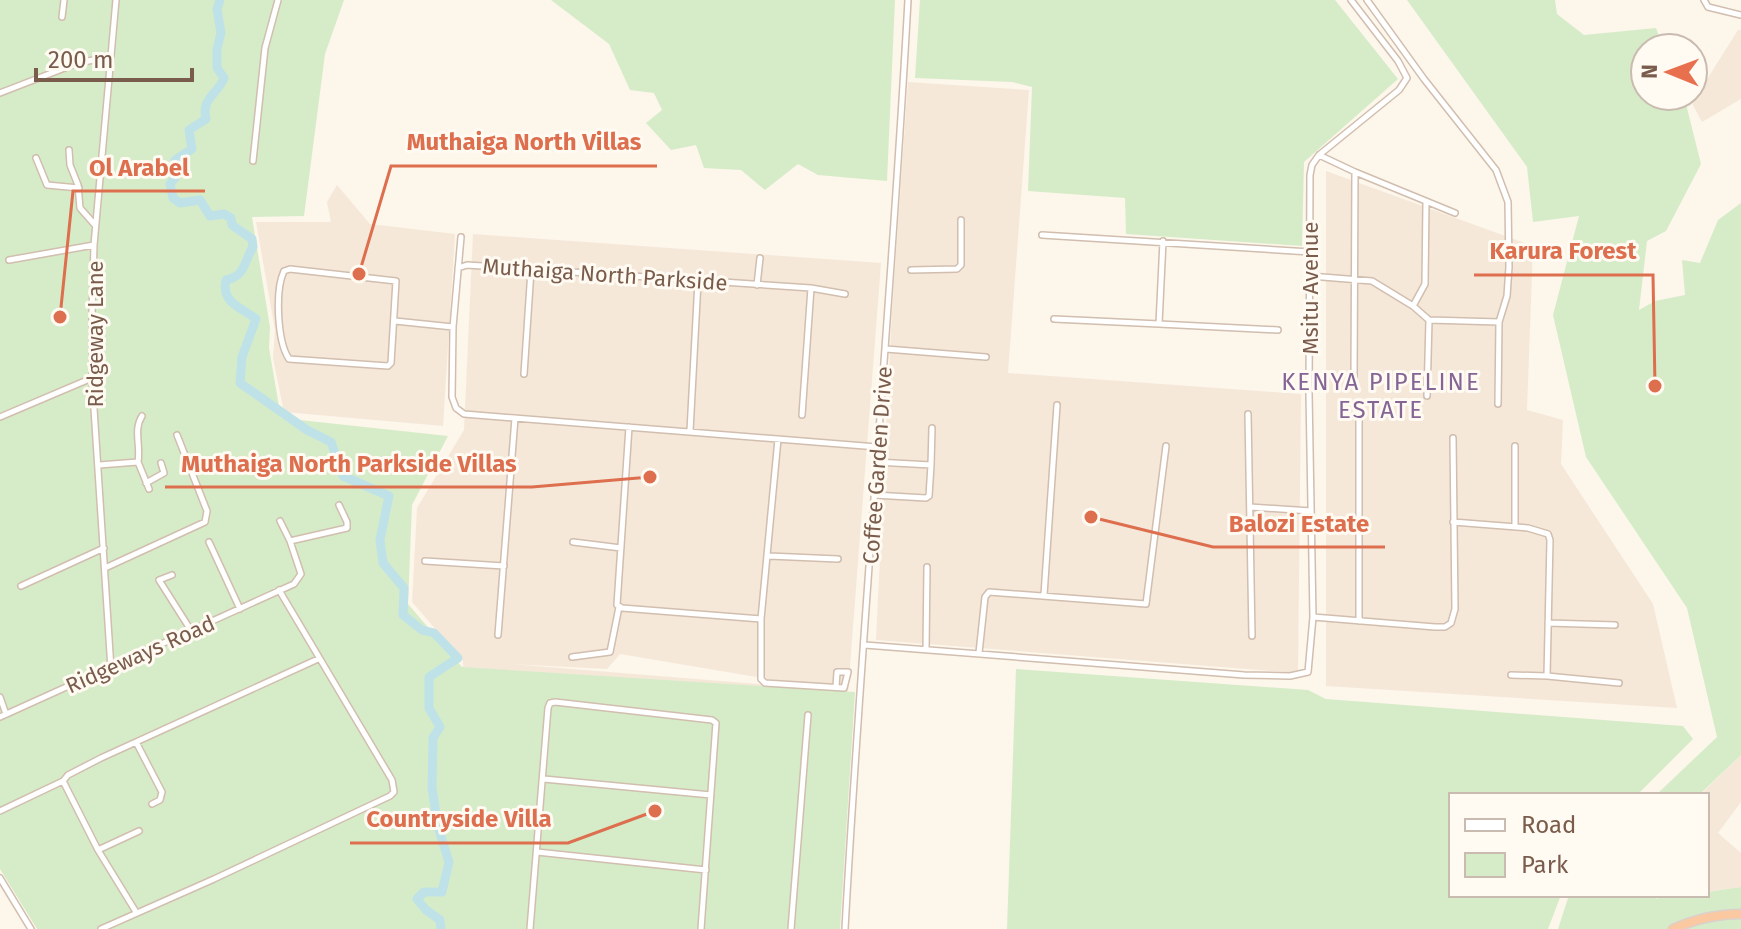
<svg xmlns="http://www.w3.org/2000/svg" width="1741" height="929" font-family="'Fira Sans',sans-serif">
<rect width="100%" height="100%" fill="#fdf6eb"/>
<path fill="#f5e8d9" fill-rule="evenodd" d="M 1738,30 L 1741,30 L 1741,99 L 1702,122 L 1692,103 Z
M 908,82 L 1029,90 L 1008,373 L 1301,394 L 1298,673 L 876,640 L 892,310 Z
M 1326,171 L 1533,246 L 1527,410 L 1563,420 L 1561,464 L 1653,604 L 1677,708 L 1326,686 Z
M 337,185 L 370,224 L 455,234 L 443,426 L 284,412 L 273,358 L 275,330 L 256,222 L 331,222 L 327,202 Z
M 473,234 L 881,263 L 848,692 L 469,929 L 463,661 L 412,602 L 417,508 L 464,430 ZM 620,654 L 833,690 L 834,690 L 510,664 L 607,669 Z
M 1741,755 L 1741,802 L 1718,833 L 1741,853 L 1741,887 L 1707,892 L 1707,795 L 1700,795 Z"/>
<path fill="#d6ecc8" d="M 0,0 L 344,0 L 325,54 L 304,216 L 252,217 L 270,327 L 269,348 L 281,418 L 448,436 L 412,505 L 408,604 L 462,667 L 855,692 L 840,929 L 37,929 L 0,869 Z
M 551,0 L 895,0 L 887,181 L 818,175 L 798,164 L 765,190 L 741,170 L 704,168 L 696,145 L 671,150 L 646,123 L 662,110 L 654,93 L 630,90 L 609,44 Z
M 920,0 L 1335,0 L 1398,79 L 1304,162 L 1302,246 L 1126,234 L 1125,198 L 1028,191 L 1032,87 L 1012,82 L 915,78 Z
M 1407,0 L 1555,0 L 1557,14 L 1584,35 L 1656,28 L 1660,39 L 1672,48 L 1645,48 L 1645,96 L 1684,96 L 1701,164 L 1666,231 L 1647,241 L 1639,310 L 1655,301 L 1685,295 L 1682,260 L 1700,263 L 1718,220 L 1741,203 L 1741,755 L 1699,795 L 1656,795 L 1717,737 L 1687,608 L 1586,457 L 1553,315 L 1579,216 L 1533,222 L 1527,167 Z
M 1016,669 L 1308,690 L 1326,699 L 1683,726 L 1693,739 L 1637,795 L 1451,795 L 1451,895 L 1561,895 L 1548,929 L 1007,929 Z
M 1741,887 L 1741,929 L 1558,929 L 1569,895 L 1654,895 L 1657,899 L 1662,895 L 1707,895 L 1707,892 Z"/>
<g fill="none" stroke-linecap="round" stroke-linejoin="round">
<path stroke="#bee2e8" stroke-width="9" d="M 220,0 L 217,9 L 221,33 L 217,49 L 217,68 L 224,78 C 218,94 201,98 206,119 L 189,130 L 192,149 L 175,160 L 175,178 L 170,184 L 173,198 L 180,203 L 200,200 L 210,216 L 224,214 L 231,218 L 232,225 L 252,239 L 253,247 C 244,261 246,276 226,280 C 221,303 241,307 256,319 L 242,357 L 240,383 L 307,430 L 331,442 L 343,476 L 389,496 L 380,540 L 383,563 L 404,588 L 403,615 L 422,630 L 434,633 L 458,658 L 429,677 L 429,708 L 440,727 L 433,738 L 432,788 L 438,827 L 449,862 L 442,892 L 424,892 L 417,899 L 426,910 L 440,920 L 441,929"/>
<defs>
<path id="minor" d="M 1367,0 L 1424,79 L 1496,170 L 1508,202 L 1509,267 L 1507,296 L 1499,322 L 1498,404
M 1704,0 L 1708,7 L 1741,15
M 62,17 L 64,0
M 0,93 L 75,64 L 111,56
M 69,150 L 70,165 L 78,185 L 80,208 L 95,225
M 1319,155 L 1355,172 L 1455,213
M 36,158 L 47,185 L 79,188
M 253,161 L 265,48 L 278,0
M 1042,235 L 1310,252
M 461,237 L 453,327 L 452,397 L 456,408 L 464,414 L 877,447
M 9,260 L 94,245
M 458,268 L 467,265 L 811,288 L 845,294
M 290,269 L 396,281 L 391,363 L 388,366 L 289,359 C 277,341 275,290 284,271 Z
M 911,270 L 957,269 L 961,265 L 961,220
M 1310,276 L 1372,281 L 1413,306 L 1429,320 L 1499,322
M 757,285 L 760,258
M 1413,306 L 1425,284 L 1426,202
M 1054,319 L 1159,324 L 1163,241
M 395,321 L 453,327
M 1159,324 L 1278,330
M 886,349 L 986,357
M 524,374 L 531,270
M 1354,379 L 1355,172
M 1427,396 L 1429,320
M 1248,414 L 1252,636
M 1359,414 L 1359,621
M 802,415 L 811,288
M 0,417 L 92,378
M 629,427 L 617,605 L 622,608 L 761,619
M 690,431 L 698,281
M 778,439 L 761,619 L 761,679 L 765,683 L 844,688 L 848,672 L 837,672 L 836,687
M 1515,446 L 1515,527
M 138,462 C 141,446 133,430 142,416
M 99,465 L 138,462 L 149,489
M 931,465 L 932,428
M 146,483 L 164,473 L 161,463
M 874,495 L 926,498 L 929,496 L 931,465 L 876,462
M 1250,507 L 1311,511
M 280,521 L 290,541
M 1453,522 L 1528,528 L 1548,534 L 1550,540 L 1547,676
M 209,542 L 240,609
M 573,542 L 621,548
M 769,556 L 838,559
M 425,561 L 504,566
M 105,568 L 205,522 L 207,511 L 177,435
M 172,575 L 159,580 L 192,632
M 21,586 L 104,548
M 1044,595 L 1057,405
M 1313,617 L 1435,627 L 1445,627 L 1451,623 L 1455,609 L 1453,438
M 1548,623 L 1615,625
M 498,635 L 515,418
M 865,645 L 1244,675 L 1290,676 L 1308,672 L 1313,617 L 1309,393 L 1310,175 L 1312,165 L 1319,155 L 1399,90 L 1407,78 L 1398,61 L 1351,0
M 926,649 L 927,567
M 979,653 L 985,597 L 989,592 L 1146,604 L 1166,446
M 572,657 L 610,652 L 619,607
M 111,669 L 92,378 L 92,314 L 94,245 L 116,0
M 1511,675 L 1547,676 L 1619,683
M 0,697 L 6,714
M 0,717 L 294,584 L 301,574 L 290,541 L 347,528 L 347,522 L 339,505
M 136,742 L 162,792 L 160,800 L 152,804
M 544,779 L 711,795
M 63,781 L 98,850 L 136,912
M 0,811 L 63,781 L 68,775 L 101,758 L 318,659
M 98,850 L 139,831
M 537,852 L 706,870
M 0,878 L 31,929
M 101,929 L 214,879 L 390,796 L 394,792 L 392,780 L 279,590
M 530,929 L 548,708 L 550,703 L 555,702 L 712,720 L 716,723 L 701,929
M 791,929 L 808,715
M 845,929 C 862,619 891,310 908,0"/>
<path id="trunk" d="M 1673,929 C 1695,919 1717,914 1741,914"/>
</defs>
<use href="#minor" stroke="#d1beaf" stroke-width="8"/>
<use href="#trunk" stroke="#dad1cd" stroke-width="11"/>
<use href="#minor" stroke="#fff" stroke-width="5"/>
<use href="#trunk" stroke="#fac9a2" stroke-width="8"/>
</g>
<g text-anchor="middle" stroke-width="6" stroke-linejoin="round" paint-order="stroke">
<g font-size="22" fill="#7a5c4c" stroke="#fffaf2">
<text transform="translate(605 274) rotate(4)" y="8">Muthaiga North Parkside</text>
<text transform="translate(1310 288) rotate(-90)" y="8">Msitu Avenue</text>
<text transform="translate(95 334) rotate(-90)" y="8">Ridgeway Lane</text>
<text transform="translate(877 465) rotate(-86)" y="8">Coffee Garden Drive</text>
<text transform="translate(140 654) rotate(-24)" y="8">Ridgeways Road</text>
</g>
<g font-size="24" letter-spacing="2" fill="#856595" stroke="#fffaf2">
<text x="1381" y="390">KENYA PIPELINE<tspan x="1381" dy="28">ESTATE</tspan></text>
</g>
</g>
<path fill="none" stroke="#dd6e4e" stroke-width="3" d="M359 274L391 166H657M60 317L73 191H205M1655 386L1653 275H1474M650 477L532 487H165M1091 517L1213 547H1385M655 811L568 843H350"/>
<g fill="#dd6e4e" stroke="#fffaf2" stroke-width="3">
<circle cx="359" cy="274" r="8"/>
<circle cx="60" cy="317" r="8"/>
<circle cx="1655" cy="386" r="8"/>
<circle cx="650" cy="477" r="8"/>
<circle cx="1091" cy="517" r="8"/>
<circle cx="655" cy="811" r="8"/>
</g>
<g font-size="24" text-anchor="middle" font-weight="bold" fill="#dd6e4e" stroke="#fffaf2" stroke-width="6" stroke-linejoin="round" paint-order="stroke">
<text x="524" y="150">Muthaiga North Villas</text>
<text x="139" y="176">Ol Arabel</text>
<text x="1563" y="259">Karura Forest</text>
<text x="349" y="472">Muthaiga North Parkside Villas</text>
<text x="1299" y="532">Balozi Estate</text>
<text x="459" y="827">Countryside Villa</text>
</g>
<rect x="1449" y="793" width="260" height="104" fill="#fffaf2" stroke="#cabbb0" stroke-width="2"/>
<rect x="1465" y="819" width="40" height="12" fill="#ffffff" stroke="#cabbb0" stroke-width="2"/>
<text x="1521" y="833" font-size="24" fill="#7a5c4c">Road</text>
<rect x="1465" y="853" width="40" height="24" fill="#d6ecc8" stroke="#cabbb0" stroke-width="2"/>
<text x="1521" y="873" font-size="24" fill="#7a5c4c">Park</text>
<g transform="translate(1669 72) rotate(271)"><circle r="38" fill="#fffaf2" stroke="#cabbb0" stroke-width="2"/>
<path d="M0-6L14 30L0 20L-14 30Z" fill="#e8704e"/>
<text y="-12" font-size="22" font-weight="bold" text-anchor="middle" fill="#7a5c4c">N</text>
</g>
<path d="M36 68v12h156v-12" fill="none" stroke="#7a5c4c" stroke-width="4"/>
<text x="48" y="68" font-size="24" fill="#7a5c4c" stroke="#fffaf2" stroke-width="6" paint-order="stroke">200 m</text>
</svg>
